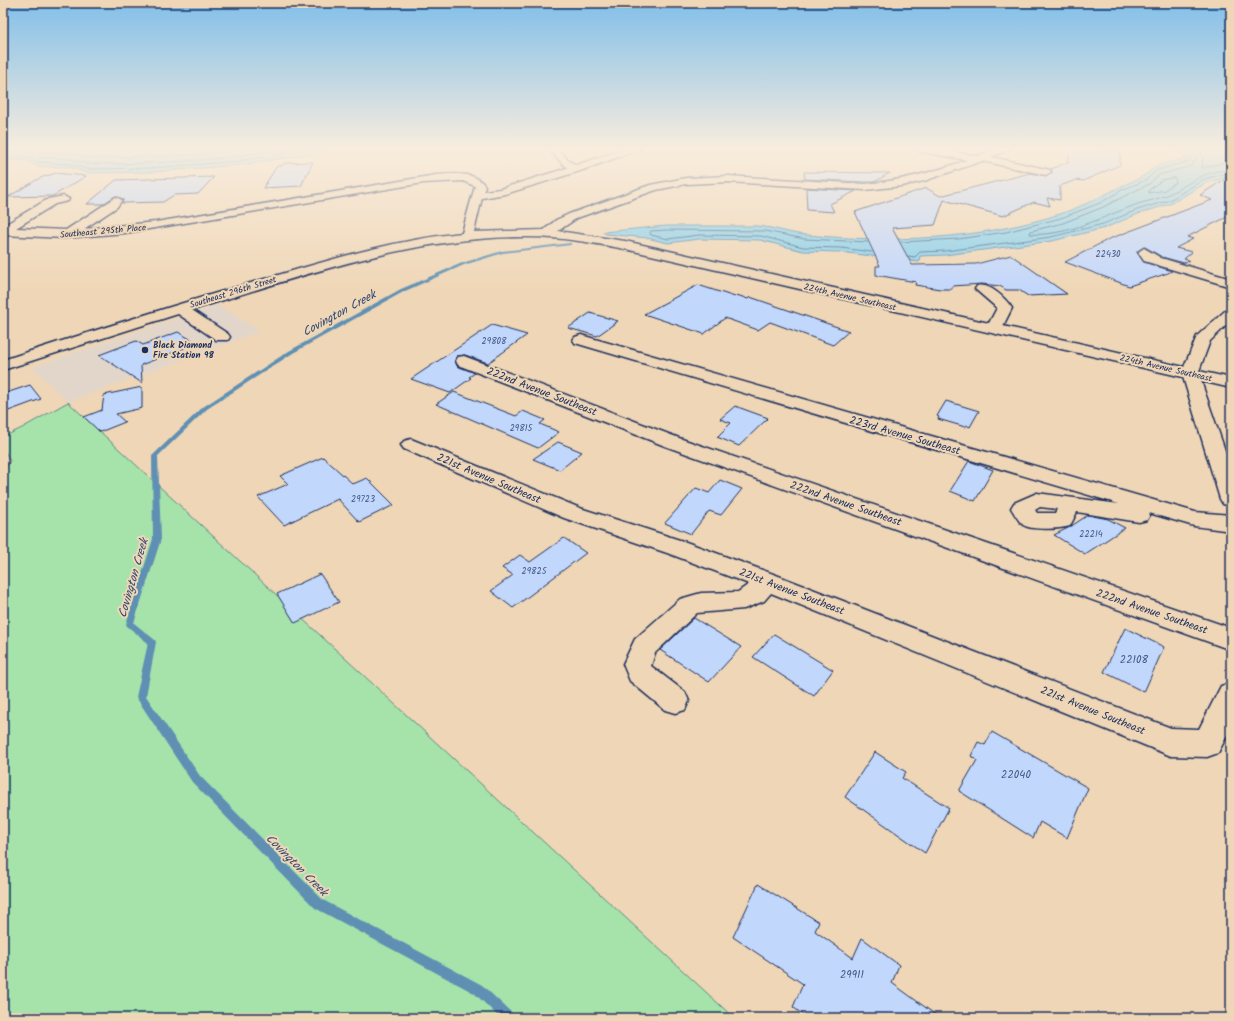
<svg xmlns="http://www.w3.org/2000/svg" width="1234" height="1021" font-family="Kalam,sans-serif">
<rect width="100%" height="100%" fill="#efd6b6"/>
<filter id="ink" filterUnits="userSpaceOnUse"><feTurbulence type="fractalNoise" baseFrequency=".025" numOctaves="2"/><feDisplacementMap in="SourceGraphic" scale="8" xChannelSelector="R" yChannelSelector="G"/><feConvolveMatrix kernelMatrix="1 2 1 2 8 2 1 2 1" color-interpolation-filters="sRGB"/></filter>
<g filter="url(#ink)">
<path fill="#e2d6cb" d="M 218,305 L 260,331 L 68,402 L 32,367 Z"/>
<path fill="#a5e3aa" stroke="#608984" d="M 68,402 L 734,1018 L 3,1018 L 3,472 L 10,461 L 3,448 L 3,437 L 22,428 Z"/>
<path fill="#8ad0eb" stroke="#5e90b3" d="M 3,148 L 347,148 L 239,165 L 152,172 L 87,173 L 69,167 L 37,166 L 25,160 L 3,160 Z
M 1166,148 L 1231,148 L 1231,179 L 1224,178 L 1206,183 L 1172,203 L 1138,214 L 1105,228 L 1052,241 L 945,255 L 920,256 L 919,262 L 840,252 L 803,251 L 760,240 L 699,239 L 668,243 L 647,238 L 606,234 L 603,232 L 666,226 L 756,226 C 774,227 790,234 807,235 C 891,243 979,240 1060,214 C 1081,207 1100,197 1120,187 C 1127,183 1135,181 1142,177 C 1148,174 1151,168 1157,166 C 1167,162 1178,161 1189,158 Z"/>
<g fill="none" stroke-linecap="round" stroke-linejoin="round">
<path stroke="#476f96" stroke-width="1" d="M 34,148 L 41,152 L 72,153 L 89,158 L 190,155 L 251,148
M 1190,148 L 1195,152 L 1197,157 L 1191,166 L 1159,175 L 1149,184 L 1101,208 L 1063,223 L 1031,231 L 1030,234 C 1065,237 1103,217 1135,205 C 1145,201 1157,200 1167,195 C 1189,185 1205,169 1231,170
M 1199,148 L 1203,157 L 1202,168 L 1222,163 L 1231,164
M 3,151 L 26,151 L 39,157 L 71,159 L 88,164 L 117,164 L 190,161 L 238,156 L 287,148
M 3,156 L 25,156 L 38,162 L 70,164 L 88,169 L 152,168 L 238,161 L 320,148
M 1175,178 L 1176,182 L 1165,190 L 1149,193 L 1149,190 L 1162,180 Z
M 868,242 L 805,239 L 765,231 L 666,230 L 651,231 L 650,233 L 651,235 L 668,239 L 699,235 L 761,236 L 803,247 L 841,248 L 872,252
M 901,242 L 958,239 L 1006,232 L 1061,218 L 1100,203 L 1122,190 L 1146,180 L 1157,170 L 1190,161 L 1192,158 L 1190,154 L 1177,148
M 908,256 L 915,257 L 920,252 L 945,251 L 1051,237 L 1103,224 L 1137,210 L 1170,200 L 1204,179 L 1223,174 L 1229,175"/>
<path fill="#5e90b3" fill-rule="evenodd" d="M 570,243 L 571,243 L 571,245 L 503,253 L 464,265 L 405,291 L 293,353 L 207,409 L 158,456 L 161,539 L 134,623 L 155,640 L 156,642 L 146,696 L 200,776 L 323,900 L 482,985 L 513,1014 L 515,1018 L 500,1018 L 474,993 L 315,908 L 192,782 L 136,697 L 148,643 L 127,626 L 126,624 L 153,539 L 152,456 L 203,407 L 289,351 L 401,289 L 462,263 L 502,251 Z"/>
</g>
<path fill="#c2d7fc" stroke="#1b2f5e" d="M 1070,148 L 1120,151 L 1120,165 L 1083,181 L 1076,180 L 1060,186 L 1060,200 L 1047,198 L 1050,206 L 1034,202 L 1003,216 L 944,200 L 935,225 L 892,228 L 912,265 L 976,264 L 1011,255 L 1067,294 L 1028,296 L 1019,290 L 1006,290 L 1000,286 L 982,284 L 952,286 L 952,289 L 940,289 L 915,285 L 916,282 L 876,275 L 876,266 L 880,266 L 855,212 L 926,188 L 940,196 L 1030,173 L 1047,176 L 1052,172 L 1051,169 L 1068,162 Z
M 313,162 L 301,186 L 263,188 L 277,166 L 282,166 L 284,163 Z
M 804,172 L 890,173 L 874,182 L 865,182 L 805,179 Z
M 56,173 L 86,176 L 53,196 L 8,197 L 40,178 Z
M 1231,175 L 1231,215 L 1187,237 L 1193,239 L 1176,248 L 1192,252 L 1184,259 L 1189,260 L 1184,263 L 1162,257 L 1145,247 L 1137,252 L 1144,262 L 1172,271 L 1168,273 L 1129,286 L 1065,262 L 1109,239 L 1212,200 L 1200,195 Z
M 214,177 L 198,194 L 174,195 L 163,202 L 122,203 L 123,199 L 115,196 L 103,204 L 87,204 L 116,180 Z
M 806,188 L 856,191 L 830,204 L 834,212 L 807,210 Z
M 698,285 L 735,297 L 737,295 L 748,299 L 750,297 L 849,331 L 833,345 L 770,322 L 758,330 L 725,318 L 704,334 L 644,314 Z
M 590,313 L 618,321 L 597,336 L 568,328 Z
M 492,325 L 527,335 L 488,363 L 465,355 L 457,356 L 455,360 L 457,366 L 475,373 L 469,377 L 471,378 L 450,393 L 411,379 Z
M 178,332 L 197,343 L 141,365 L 142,383 L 99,355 L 136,341 L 143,345 Z
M 30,385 L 41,399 L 3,413 L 3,394 Z
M 142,387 L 142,408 L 116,414 L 125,422 L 100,432 L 84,417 L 102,410 L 104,395 Z
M 454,392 L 516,416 L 523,411 L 545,420 L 540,424 L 559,432 L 538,448 L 436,404 Z
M 946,401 L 979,411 L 970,427 L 966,425 L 965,427 L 938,419 L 939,417 L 937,416 Z
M 735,406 L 768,418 L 739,446 L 717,437 L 731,423 L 720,419 Z
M 558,442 L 582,452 L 560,470 L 533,459 Z
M 323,457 L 353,484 L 367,478 L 394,505 L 359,522 L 338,499 L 284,525 L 258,497 L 288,484 L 280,476 Z
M 969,461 L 993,470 L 975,501 L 950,491 Z
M 720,480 L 742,489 L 721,515 L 709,511 L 691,534 L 665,523 L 696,488 L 709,493 Z
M 1088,515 L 1108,519 L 1125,528 L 1085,554 L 1054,535 L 1070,527 Z
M 564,538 L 586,553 L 513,608 L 491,591 L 513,575 L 502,568 L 520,555 L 530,562 Z
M 320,574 L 339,602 L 295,623 L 277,594 Z
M 694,618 L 741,647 L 709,682 L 660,650 Z
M 1125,628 L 1164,647 L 1144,692 L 1104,672 Z
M 774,634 L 833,670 L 814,696 L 753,657 Z
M 992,732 L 1088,788 L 1067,838 L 1040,822 L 1033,838 L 959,791 L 977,760 L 971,756 L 978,742 L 985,745 Z
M 875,752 L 906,772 L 902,778 L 949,808 L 925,853 L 845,797 Z
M 758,884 L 819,922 L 815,931 L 853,958 L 862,938 L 899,965 L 892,983 L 940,1018 L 807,1018 L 793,1007 L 803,984 L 733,937 Z"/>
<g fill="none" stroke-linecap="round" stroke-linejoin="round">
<defs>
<path id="minor" d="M 547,148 L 557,148 L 568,160 L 576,165 L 628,148 L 643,148 L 580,171 L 505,194 L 482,198 L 474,232 L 544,230 L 556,220 L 569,214 L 650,185 L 686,178 L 728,176 L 865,184 C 901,181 934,172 967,160 L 917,151 L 912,148 L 932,148 L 977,156 L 999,148 L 1012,148 L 992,157 L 1050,170 L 1051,172 L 1046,175 L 982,161 L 924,181 L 902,186 L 865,190 L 728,182 L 686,184 L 656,190 L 577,218 L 558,231 L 625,241 L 989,323 L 997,308 L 975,289 L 977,286 C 990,283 1005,298 1012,308 L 1003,326 L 1184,367 L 1197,336 L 1226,310 L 1231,308 L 1231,321 L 1210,341 L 1199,371 L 1231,378 L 1231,388 L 1201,381 L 1231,468 L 1231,506 L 1223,504 L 1220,499 L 1183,377 L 625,249 C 593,243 561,237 529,237 C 414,236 300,276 192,310 L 228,334 L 230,337 L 228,340 L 216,340 L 178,314 L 3,370 L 3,360 C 89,332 174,305 261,280 C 326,261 393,240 462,233 L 475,186 L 463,181 L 423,183 L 125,233 L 64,238 L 3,235 L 3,226 L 48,199 L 64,196 L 69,199 L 68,201 L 55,204 L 16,228 L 66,230 L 116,197 L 122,200 L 117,207 L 84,229 L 156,222 L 436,175 C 453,174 475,171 485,186 L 484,191 L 500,189 L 567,168 Z
M 1144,248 L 1161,258 L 1231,279 L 1231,287 L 1144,261 L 1138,252 Z
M 581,335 L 1195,512 L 1231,515 L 1231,531 L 1194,526 L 1149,513 L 1150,515 L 1147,520 L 1139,522 L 1077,512 L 1070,526 C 1061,529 1029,531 1022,524 C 1018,520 1014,513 1011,508 L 1014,503 L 1037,493 L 1119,504 L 575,343 L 573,340 L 575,337 ZM 1040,507 L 1057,509 L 1055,513 L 1037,513 L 1035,510 Z
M 464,356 L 679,438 L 1231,628 L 1231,650 L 665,446 L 458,365 L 456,361 L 458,357 Z
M 411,439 L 580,508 L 686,542 L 776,575 L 1171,728 L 1199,729 L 1221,686 L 1231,683 L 1231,728 L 1218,753 L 1207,757 L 1171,756 L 771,593 L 764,601 L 744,609 L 697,613 L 655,653 L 651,666 L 685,692 L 689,701 L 685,710 L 675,713 L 665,710 L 630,681 L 623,664 L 635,639 L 680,599 L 701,593 L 738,592 L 749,584 L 670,554 L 564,518 L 404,449 L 401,445 L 404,441 Z"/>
</defs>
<use href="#minor" stroke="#1b2f5e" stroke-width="3"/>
<use href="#minor" fill="#efd6b6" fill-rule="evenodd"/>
</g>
</g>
<linearGradient id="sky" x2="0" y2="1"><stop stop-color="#82bfe9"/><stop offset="0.51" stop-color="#f8edde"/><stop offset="1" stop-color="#f8edde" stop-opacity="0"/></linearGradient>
<rect width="1234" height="291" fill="url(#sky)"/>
<circle fill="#1b2f5e" stroke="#efd6b6" stroke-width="1.5" cx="145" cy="350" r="4"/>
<g text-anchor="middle" stroke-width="4" stroke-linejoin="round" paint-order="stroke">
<g font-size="9" fill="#1b2f5e" stroke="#efd6b6">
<text transform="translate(103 231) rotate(-5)" y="3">Southeast 295th Place</text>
<text transform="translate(233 292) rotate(-17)" y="3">Southeast 296th Street</text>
<text transform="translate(850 297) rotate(13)" y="3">224th Avenue Southeast</text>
<text transform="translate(1166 368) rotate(13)" y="3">224th Avenue Southeast</text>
</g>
<g font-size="9" fill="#455986">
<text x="1108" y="257">22430</text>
<text x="494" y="344">29808</text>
<text x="521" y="431">29815</text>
<text x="363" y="502">29723</text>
<text x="1091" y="537">22214</text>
<text x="534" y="574">29825</text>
</g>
<g font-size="9" font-weight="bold" fill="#1b2f5e" stroke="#efd6b6" text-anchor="start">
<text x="153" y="348">Black Diamond<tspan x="153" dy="10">Fire Station 98</tspan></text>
</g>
<g font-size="11" fill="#1b2f5e" stroke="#efd6b6">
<text transform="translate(542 391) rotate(21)" y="4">222nd Avenue Southeast</text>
<text transform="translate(905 435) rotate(16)" y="4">223rd Avenue Southeast</text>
<text transform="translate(489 478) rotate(23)" y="4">221st Avenue Southeast</text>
<text transform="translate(846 503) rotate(19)" y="4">222nd Avenue Southeast</text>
<text transform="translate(792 591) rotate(21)" y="4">221st Avenue Southeast</text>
<text transform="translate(1152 611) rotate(19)" y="4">222nd Avenue Southeast</text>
<text transform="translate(1093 710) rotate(22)" y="4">221st Avenue Southeast</text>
</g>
<g font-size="11" fill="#455986">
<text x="1134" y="663">22108</text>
<text x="1016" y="778">22040</text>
<text x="852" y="978">29911</text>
</g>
<g font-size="12" font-style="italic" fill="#2c4773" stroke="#efd6b6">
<text transform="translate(339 313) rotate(-29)" y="4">Covington Creek</text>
<text transform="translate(133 578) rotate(-74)" y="4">Covington Creek</text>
<text transform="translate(297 865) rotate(45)" y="4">Covington Creek</text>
</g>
</g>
<rect width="1234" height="1021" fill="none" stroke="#efd6b6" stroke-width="16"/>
<rect x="8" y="8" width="1218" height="1005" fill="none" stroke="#1b2f5e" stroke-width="1.5" filter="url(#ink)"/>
</svg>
